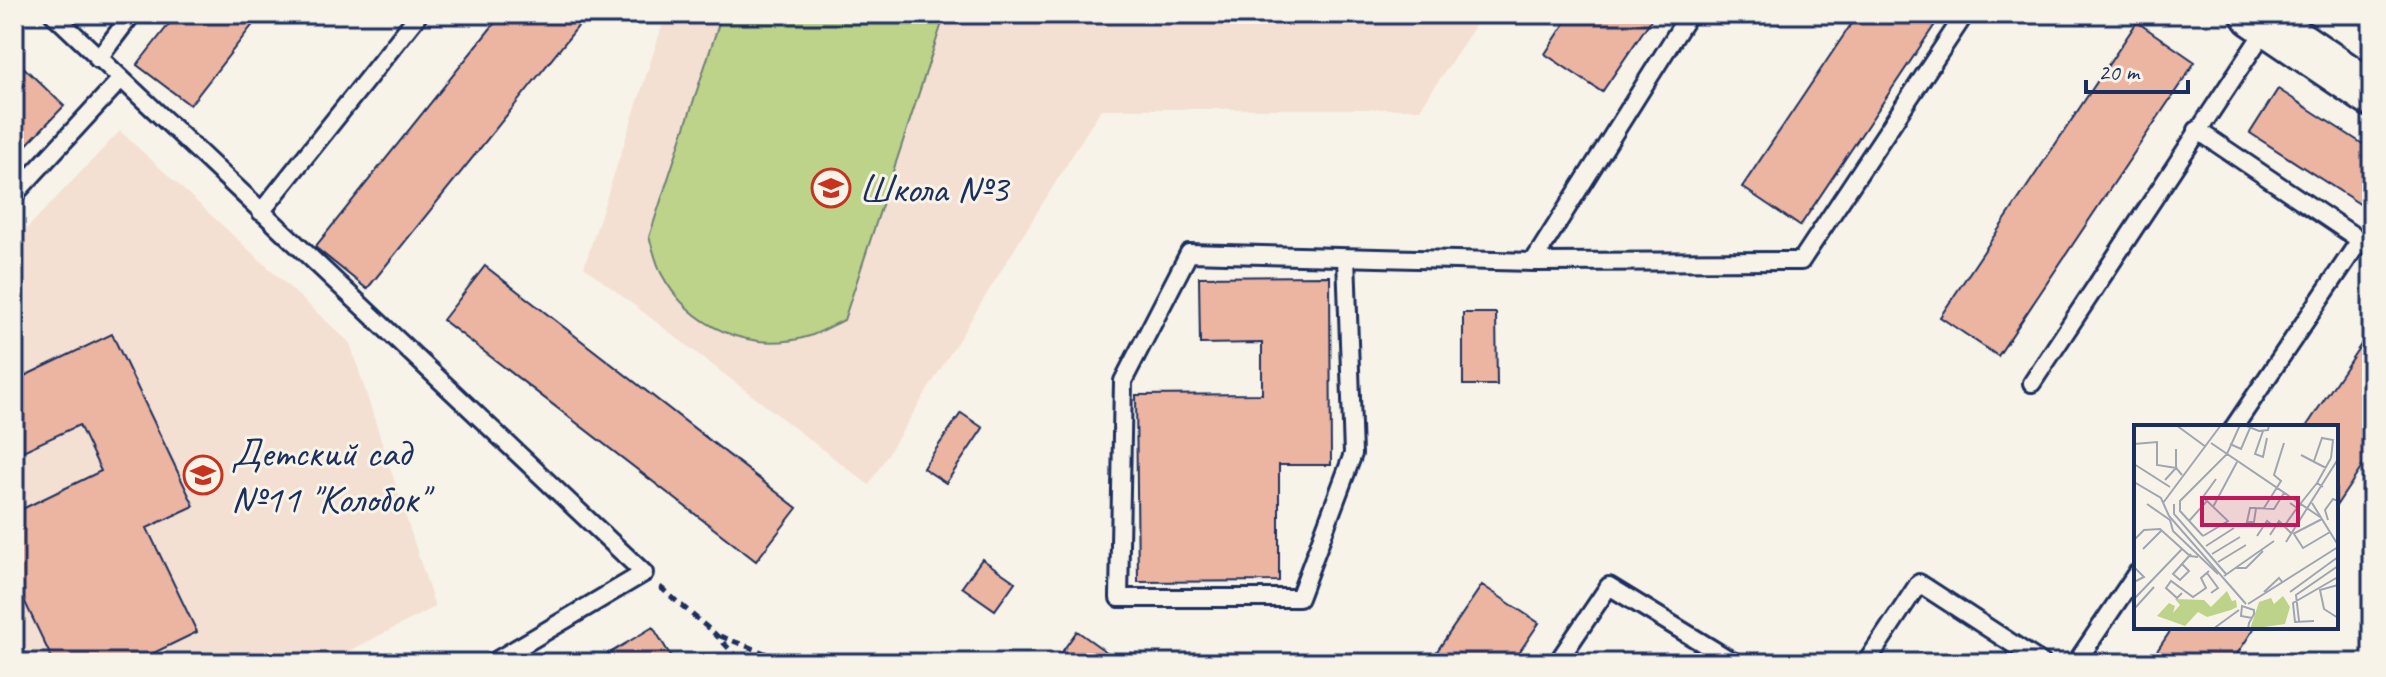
<svg xmlns="http://www.w3.org/2000/svg" width="2386" height="677" font-family="Caveat,sans-serif">
<rect width="100%" height="100%" fill="#f7f3e8"/>
<filter id="ink" filterUnits="userSpaceOnUse"><feTurbulence type="fractalNoise" baseFrequency=".0125" numOctaves="2"/><feDisplacementMap in="SourceGraphic" scale="16" xChannelSelector="R" yChannelSelector="G"/><feConvolveMatrix kernelMatrix="1 2 1 2 8 2 1 2 1" color-interpolation-filters="sRGB"/></filter>
<g filter="url(#ink)">
<path fill="#f4e0d3" d="M 666,14 L 1483,14 L 1420,109 L 1101,109 L 869,485 L 584,267 Z
M 120,131 L 350,343 L 435,607 L 326,663 L 14,663 L 14,242 Z"/>
<path fill="#bdd389" stroke="#6c8174" stroke-width="2" d="M 722,14 L 945,14 L 844,320 C 833,325 822,332 810,336 C 751,354 690,328 661,273 C 656,262 653,249 649,237 Z"/>
<path fill="#ecb5a1" stroke="#1b2f5e" stroke-width="2" d="M 177,14 L 261,14 L 190,105 L 137,65 Z
M 502,14 L 588,14 L 367,289 L 315,247 Z
M 1571,14 L 1655,14 L 1602,92 L 1545,54 Z
M 1858,14 L 1942,14 L 1800,226 L 1742,187 Z
M 2137,22 L 2195,62 L 1998,356 L 1940,317 Z
M 14,58 L 64,106 L 14,158 Z
M 2278,89 L 2372,150 L 2372,212 L 2250,133 Z
M 485,266 L 797,508 L 756,561 L 443,320 Z
M 1330,276 L 1331,465 L 1279,465 L 1279,581 L 1138,582 L 1136,395 L 1262,394 L 1262,343 L 1200,344 L 1199,277 Z
M 1463,313 L 1496,313 L 1497,385 L 1463,385 Z
M 2372,328 L 2372,452 L 2336,506 L 2336,427 L 2306,427 Z
M 112,334 L 194,506 L 147,528 L 197,632 L 133,663 L 54,663 L 14,579 L 14,513 L 101,471 L 79,425 L 23,451 L 14,432 L 14,381 Z
M 961,413 L 983,428 L 946,483 L 923,468 Z
M 982,559 L 1015,582 L 995,610 L 962,587 Z
M 1482,585 L 1539,623 L 1512,663 L 1429,663 Z
M 653,627 L 675,663 L 593,663 Z
M 2173,627 L 2255,627 L 2231,663 L 2149,663 Z
M 1077,631 L 1122,663 L 1054,663 Z"/>
<g fill="none" stroke-linecap="round" stroke-linejoin="round">
<defs>
<path id="lane" d="M 53,14 L 644,573 L 492,663
M 98,59 L 132,14
M 2197,130 L 2360,240 L 2234,427
M 14,195 L 120,80
M 261,212 L 419,14
M 1346,258 L 1353,454 L 1299,598 L 1119,598 L 1123,381 L 1189,253 L 1533,262 L 1801,261 L 1965,14
M 1533,262 L 1689,14
M 2032,383 L 2267,27
M 1557,663 L 1609,586 L 1735,663
M 1866,663 L 1919,583 L 2042,663
M 2076,663 L 2136,574"/>
<path id="secondary" d="M 2254,14 L 2372,94"/>
</defs>
<use href="#lane" stroke="#1b2f5e" stroke-width="22"/>
<use href="#secondary" stroke="#1b2f5e" stroke-width="50"/>
<path stroke="#1b2f5e" stroke-width="5" stroke-dasharray="8 6" stroke-linecap="butt" d="M 660,587 L 715,634 L 743,663
M 720,636 L 791,663"/>
<use href="#lane" stroke="#f7f3e8" stroke-width="16"/>
<use href="#secondary" stroke="#f7f3e8" stroke-width="44"/>
</g>
</g>
<defs>
<symbol id="school-ring" viewBox="-11 -11 22 22"><circle r="9.5" fill="#f7f3e8" stroke="#c8321e" stroke-width="1.5"/><path d="M0-5L7-2L0 1L-7-2ZM-4 1L0 2.5L4 1V4Q0 6-4 4Z" fill="#c8321e"/></symbol>
</defs>
<g fill-rule="evenodd">
<use href="#school-ring" x="809" y="166" width="44" height="44"/>
<use href="#school-ring" x="181" y="453" width="44" height="44"/>
</g>
<g text-anchor="middle" stroke-width="6" stroke-linejoin="round" paint-order="stroke">
<g font-size="40" fill="#1b2f5e" stroke="#f7f3e8" text-anchor="start">
<text x="859" y="202">Школа №3</text>
<text x="231" y="466">Детский сад<tspan x="231" dy="46">№11 "Колобок"</tspan></text>
</g>
</g>
<g transform="translate(2134 425)">
<rect width="204" height="204" fill="#f7f3e8"/>
<path d="M 93,166 L 98,176 L 102,175 L 103,182 L 97,185 L 73,192 L 64,187 L 51,201 L 23,191 L 35,178 L 41,181 L 39,188 L 46,180 L 41,174 L 70,175 L 77,182 ZM 149,171 L 156,182 L 151,199 L 116,204 L 125,177 L 137,173 L 140,179 Z" fill="#bdd389"/>
<path fill="none" stroke="#9fa5b1" stroke-width="2" d="M 42,0 L 72,22M 110,0 L 125,6 L 134,5 L 135,0M 129,6 L 121,29 L 129,32 L 133,13M 77,18 L 186,92M 0,19 L 23,17 L 23,40 L 42,43 L 31,55M 96,19 L 107,24 L 116,3M 42,24 L 42,43 L 48,50M 167,30 L 192,43M 180,36 L 188,13 L 199,15 L 197,33M 0,39 L 36,62M 0,57 L 27,73 L 35,91 L 112,179M 183,58 L 197,33M 72,75 L 69,72 L 82,54M 29,78 L 87,0M 178,78 L 204,120M 13,79 L 36,95M 40,79 L 40,89 L 92,149M 79,82 L 103,37M 122,83 L 116,83 L 113,97 L 120,97 L 122,83 L 140,84 L 150,68M 130,83 L 147,56 L 140,50 L 150,18M 163,83 L 183,58 L 189,62M 36,95 L 39,106 L 84,149M 194,95 L 191,85 L 199,74 L 204,76M 55,96 L 73,76M 151,100 L 163,83 L 156,78M 159,109 L 188,94M 160,109 L 169,123 L 196,107M 136,110 L 145,96 L 158,109M 69,111 L 46,86 L 46,76 L 93,29 L 106,0M 69,111 L 94,96 L 72,75M 123,111 L 133,96 L 141,102M 0,115 L 10,105 L 26,104 L 56,131 L 64,132M 152,117 L 204,34M 72,121 L 100,103M 9,124 L 28,105M 78,129 L 106,112M 84,137 L 112,120M 48,139 L 55,146 L 46,155 L 39,149 L 57,129M 0,142 L 10,152 L 0,157M 101,143 L 112,143 L 129,126M 73,148 L 84,163 L 77,168M 90,151 L 140,116M 204,160 L 186,165 L 190,184 L 204,193M 130,167 L 145,153 L 149,158M 156,167 L 204,132M 48,168 L 43,173 L 32,163 L 37,156 L 59,172 L 72,163 L 67,153 L 75,146M 0,174 L 48,124M 114,179 L 204,122M 1,183 L 20,162M 165,196 L 162,170 L 204,141M 180,196 L 161,197 L 159,178 L 204,152M 79,204 L 105,185M 114,204 L 115,198 L 120,189 L 120,185 L 108,181 L 107,191 L 118,193M 130,204 L 157,204"/>
<path fill="#c2185b" fill-opacity="0.15" stroke="#c2185b" stroke-width="4" d="M 68,73 L 164,73 L 164,100 L 68,100 Z"/>
<rect width="204" height="204" fill="none" stroke="#1b2f5e" stroke-width="4"/>
</g>
<rect width="2386" height="677" fill="none" stroke="#f7f3e8" stroke-width="48"/>
<rect x="24" y="24" width="2338" height="629" fill="none" stroke="#1b2f5e" stroke-width="3" filter="url(#ink)"/>
<path d="M2086 80v12h102v-12" fill="none" stroke="#1b2f5e" stroke-width="4"/>
<text x="2098" y="80" font-size="24" fill="#1b2f5e" stroke="#f7f3e8" stroke-width="6" paint-order="stroke">20 m</text>
</svg>
